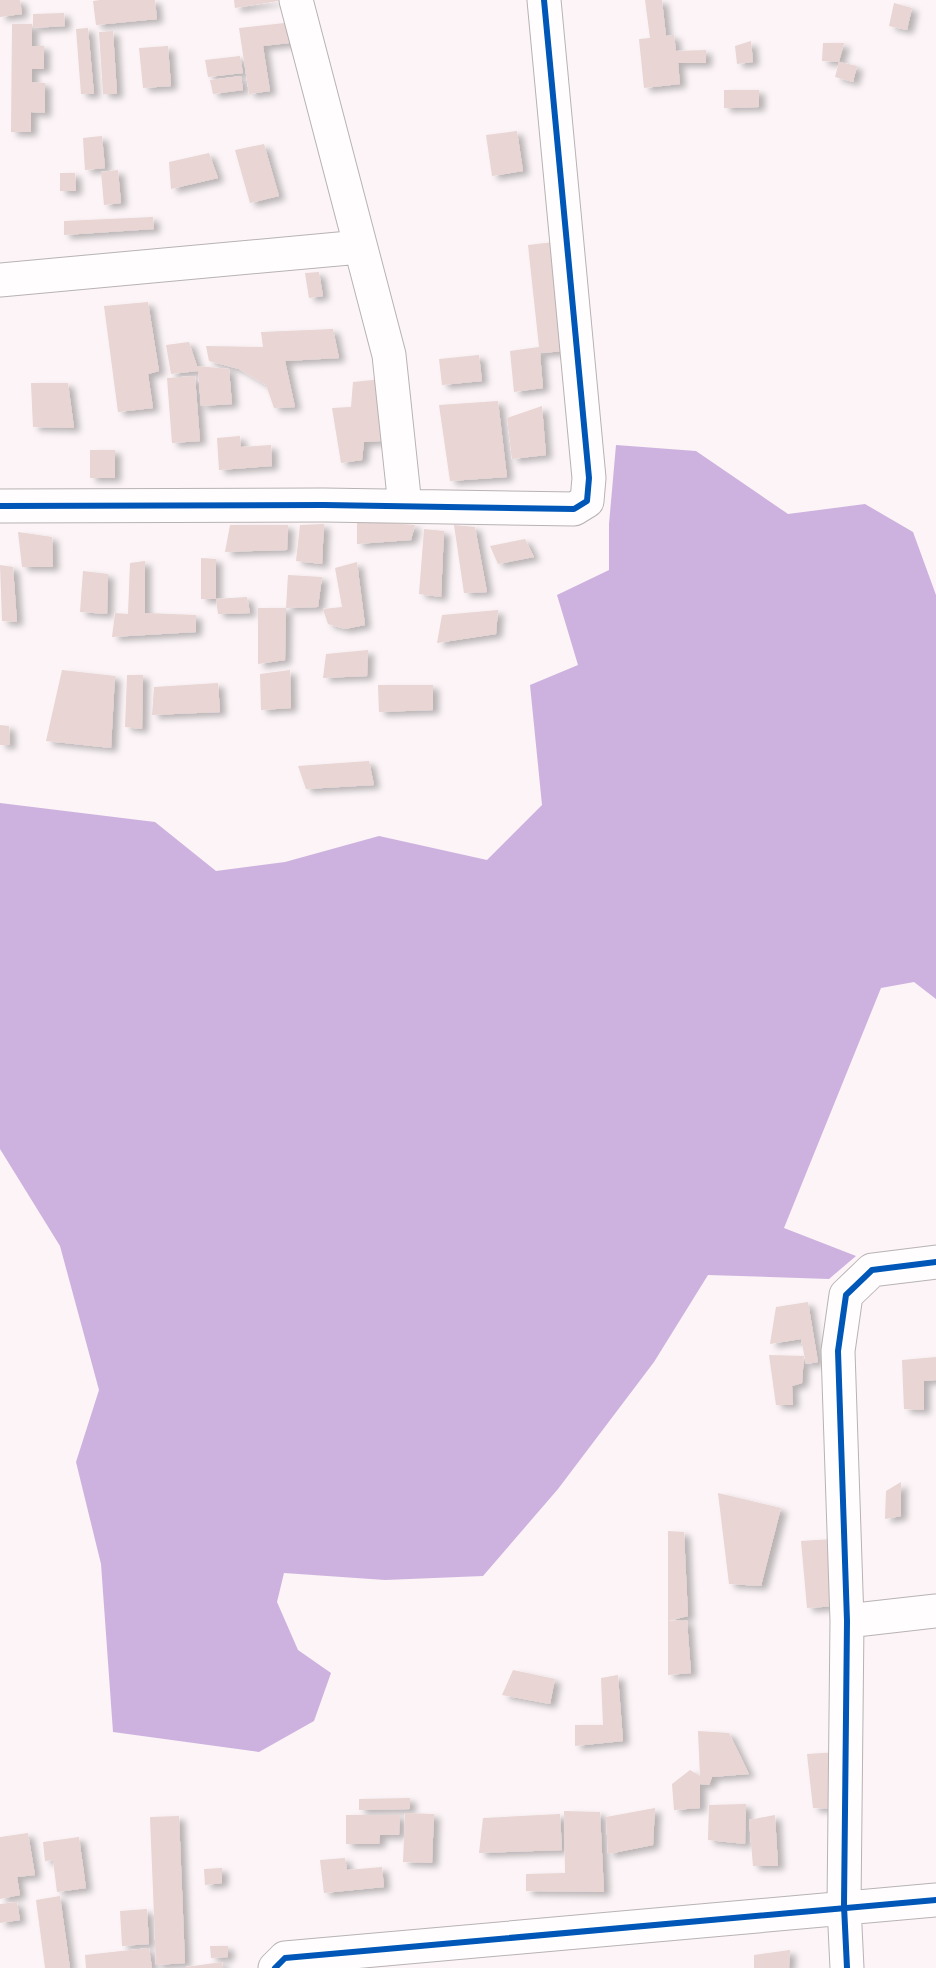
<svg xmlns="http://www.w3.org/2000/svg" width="936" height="1968" font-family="'Alegreya Sans',sans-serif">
<defs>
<filter id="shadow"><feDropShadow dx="6" dy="4" stdDeviation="3" flood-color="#0004"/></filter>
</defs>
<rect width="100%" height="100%" fill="#fcf4f6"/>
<path fill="#cdb2df" d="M 616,445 L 696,451 L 788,514 L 865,504 L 913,532 L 936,595 L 936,999 L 914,982 L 881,988 L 784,1228 L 856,1256 L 829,1279 L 708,1275 L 654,1362 L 558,1489 L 483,1576 L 385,1580 L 284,1573 L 277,1602 L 298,1650 L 331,1673 L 314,1721 L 259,1752 L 113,1732 L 101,1564 L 76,1462 L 99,1390 L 60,1246 L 0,1149 L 0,803 L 155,822 L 216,871 L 285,862 L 379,836 L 487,860 L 542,805 L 530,685 L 578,665 L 557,595 L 609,570 L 609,524 Z"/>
<path fill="#e8d5d4" filter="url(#shadow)" d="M 0,0 L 20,0 L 22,14 L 0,17 Z
M 100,0 L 155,0 L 157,19 L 96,25 L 93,1 Z
M 234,0 L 278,0 L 278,1 L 235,8 Z
M 645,0 L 662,0 L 666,36 L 674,35 L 676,51 L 706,50 L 706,63 L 678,63 L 680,84 L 644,88 L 639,39 L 650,38 Z
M 894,3 L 912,8 L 907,30 L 889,26 Z
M 64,13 L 65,26 L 33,28 L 33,14 Z
M 294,22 L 298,42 L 263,46 L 270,91 L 249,94 L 239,28 Z
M 12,24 L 32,24 L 32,46 L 44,46 L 44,69 L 32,69 L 32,82 L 45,83 L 45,113 L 31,112 L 31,132 L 11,132 Z
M 88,28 L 94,94 L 81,94 L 76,29 Z
M 113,31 L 117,94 L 103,94 L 99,32 Z
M 751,41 L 753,62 L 737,64 L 735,46 Z
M 823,43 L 844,43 L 839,62 L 822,61 Z
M 168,46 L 171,86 L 143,88 L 139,48 Z
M 240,56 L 243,73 L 208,77 L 205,60 Z
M 839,62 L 857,66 L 853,82 L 835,77 Z
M 241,76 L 243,90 L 213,94 L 210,80 Z
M 724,90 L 759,90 L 759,107 L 724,108 Z
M 517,131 L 523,171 L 492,176 L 486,135 Z
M 102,136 L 105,168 L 85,170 L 83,138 Z
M 264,144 L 279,196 L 250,203 L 235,150 Z
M 209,153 L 218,178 L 171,189 L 169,162 Z
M 118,170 L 121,203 L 104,205 L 101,172 Z
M 60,173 L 75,173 L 76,191 L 60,191 Z
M 153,217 L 154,229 L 64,235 L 64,221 Z
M 554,242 L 566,351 L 540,353 L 543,388 L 514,392 L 510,351 L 539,347 L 528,245 Z
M 319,272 L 323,296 L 309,298 L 305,273 Z
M 148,302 L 159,371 L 148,374 L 153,408 L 118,412 L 104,306 Z
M 333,329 L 339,358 L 285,361 L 295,407 L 274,408 L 266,385 L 239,369 L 209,361 L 206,346 L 263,347 L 261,332 Z
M 189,342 L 197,366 L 229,369 L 232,404 L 201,406 L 198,371 L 171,374 L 166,345 Z
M 479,355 L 482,381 L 442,385 L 439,359 Z
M 195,376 L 200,441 L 172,443 L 167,378 Z
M 383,379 L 398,440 L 364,442 L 362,460 L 341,463 L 332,408 L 351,407 L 353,382 Z
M 31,383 L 68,383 L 74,428 L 33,427 Z
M 498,401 L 507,477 L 450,481 L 439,405 Z
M 542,406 L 546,455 L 512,459 L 507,418 Z
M 240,436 L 241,447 L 271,445 L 272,466 L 219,470 L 217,438 Z
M 90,450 L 115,450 L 115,478 L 90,478 Z
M 357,520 L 415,525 L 411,540 L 357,544 Z
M 324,524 L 322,564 L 296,561 L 300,525 Z
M 230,525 L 288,525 L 287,550 L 225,552 Z
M 454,525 L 475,527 L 487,592 L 464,593 Z
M 424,529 L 444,531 L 441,597 L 419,594 Z
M 18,532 L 52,537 L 53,567 L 22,567 Z
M 525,539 L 534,557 L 498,564 L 490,546 Z
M 201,558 L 216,559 L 216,599 L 247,597 L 250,613 L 218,614 L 216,599 L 201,599 Z
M 145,561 L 145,613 L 196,615 L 196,632 L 112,637 L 115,613 L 128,614 L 130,563 Z
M 357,562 L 365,625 L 345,629 L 328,624 L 323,609 L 342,607 L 335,568 Z
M 0,565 L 13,567 L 17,622 L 2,621 Z
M 83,571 L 108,574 L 107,614 L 80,612 Z
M 288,575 L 322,577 L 318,607 L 286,608 Z
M 258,608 L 286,608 L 285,660 L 258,664 Z
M 498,610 L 496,634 L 437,643 L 442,615 Z
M 368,650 L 367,676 L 323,678 L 326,654 Z
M 62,670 L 115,676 L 111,748 L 46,741 Z
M 290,670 L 291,708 L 261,710 L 260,674 Z
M 127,675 L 143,675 L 142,729 L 125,727 Z
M 218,683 L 220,712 L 152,715 L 154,687 Z
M 378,685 L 433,685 L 433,710 L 379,712 Z
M 0,725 L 9,726 L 10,745 L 0,745 Z
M 369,761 L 374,785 L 306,789 L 298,766 Z
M 808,1302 L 818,1362 L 806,1364 L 801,1339 L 770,1344 L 776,1307 Z
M 769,1355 L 804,1356 L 802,1383 L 792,1386 L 793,1405 L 776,1405 Z
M 936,1357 L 936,1380 L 924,1381 L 924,1410 L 904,1409 L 902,1360 Z
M 901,1482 L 901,1516 L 885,1519 L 886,1491 Z
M 718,1493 L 781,1508 L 761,1586 L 729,1584 Z
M 668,1531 L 684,1532 L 688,1616 L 668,1621 Z
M 833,1539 L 837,1606 L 807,1608 L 801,1541 Z
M 687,1620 L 691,1673 L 668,1675 L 668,1621 Z
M 513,1670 L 555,1679 L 550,1704 L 502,1695 Z
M 618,1675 L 623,1741 L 575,1746 L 575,1725 L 603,1725 L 601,1678 Z
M 698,1731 L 729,1733 L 749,1774 L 712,1777 L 709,1785 L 700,1784 L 700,1808 L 674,1810 L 672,1784 L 690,1770 L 700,1776 Z
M 839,1752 L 845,1809 L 813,1808 L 807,1754 Z
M 410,1798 L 410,1809 L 359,1810 L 359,1799 Z
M 746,1804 L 745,1844 L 708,1840 L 709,1805 Z
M 655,1808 L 653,1845 L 608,1854 L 606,1817 Z
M 564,1811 L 600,1812 L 604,1892 L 526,1891 L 526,1874 L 565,1873 Z
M 405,1813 L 434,1814 L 432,1863 L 403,1862 Z
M 560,1814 L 562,1850 L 479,1853 L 483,1818 Z
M 346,1815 L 400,1815 L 399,1835 L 380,1835 L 379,1844 L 346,1844 Z
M 775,1815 L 778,1866 L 753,1866 L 749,1820 Z
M 179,1816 L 185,1963 L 156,1965 L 150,1817 Z
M 28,1833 L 35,1875 L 17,1877 L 20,1895 L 0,1899 L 0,1837 Z
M 79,1837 L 86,1888 L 57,1892 L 53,1860 L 45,1861 L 43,1842 Z
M 345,1858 L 347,1870 L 382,1867 L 384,1887 L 324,1893 L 320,1860 Z
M 222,1868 L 222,1883 L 205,1885 L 204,1869 Z
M 60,1896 L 70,1968 L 45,1968 L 36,1900 Z
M 17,1902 L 20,1920 L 0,1923 L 0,1904 Z
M 147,1909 L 149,1944 L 122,1946 L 120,1911 Z
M 210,1946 L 228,1946 L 228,1957 L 211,1958 Z
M 149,1948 L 152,1968 L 86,1968 L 85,1955 Z
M 790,1950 L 789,1968 L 754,1968 L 754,1955 Z
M 222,1962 L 223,1968 L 186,1968 L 186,1967 Z"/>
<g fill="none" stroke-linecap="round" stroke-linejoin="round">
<defs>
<path id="minor" d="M 296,0 L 389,355 L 405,506
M 0,280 L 360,247
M 0,506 L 324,505 L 574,509 L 587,501 L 589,478 L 544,0
M 847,1621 L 936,1611
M 275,1968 L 285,1958 L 936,1900
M 847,1968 L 844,1906 L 847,1621 L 838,1351 L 846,1295 L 872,1270 L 936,1262"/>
</defs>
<use href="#minor" stroke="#b8b2b3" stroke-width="35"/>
<use href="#minor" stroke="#fffdfe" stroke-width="33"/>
<defs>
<path id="cycleway" d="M 0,506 L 324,505 L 574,509 L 587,501 L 589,478 L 544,0
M 275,1968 L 285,1958 L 936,1900
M 847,1968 L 844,1906 L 847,1621 L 838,1351 L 846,1295 L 872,1270 L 936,1262"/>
</defs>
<use href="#cycleway" stroke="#fff" stroke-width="10"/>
<use href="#cycleway" stroke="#0057b8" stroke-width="6"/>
</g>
</svg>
